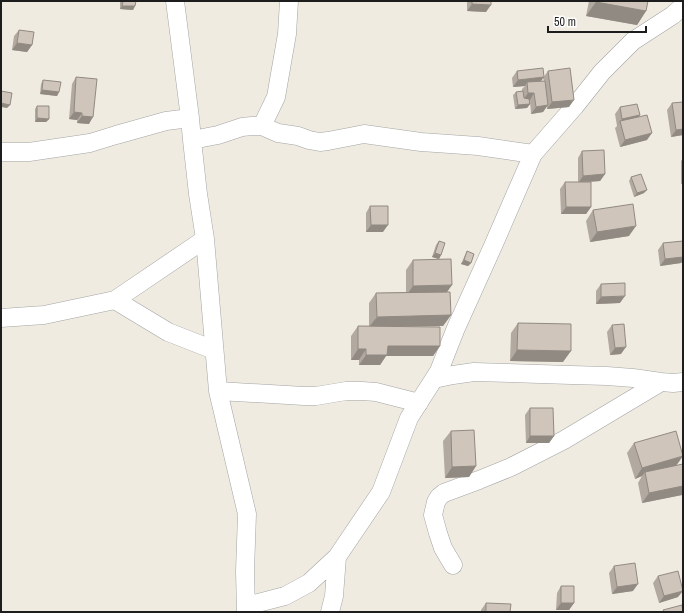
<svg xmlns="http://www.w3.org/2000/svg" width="684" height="613" font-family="'Archivo Narrow',sans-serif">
<rect width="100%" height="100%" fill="#efebe1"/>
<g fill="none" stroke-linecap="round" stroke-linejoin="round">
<defs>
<path id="minor" d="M 175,1 L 190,118 L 192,140 L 198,194 L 205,239 L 218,391 L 247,514 L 245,571 L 246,612
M 262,126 L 276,97 L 287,34 L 289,1
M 192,140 L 218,135 L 242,127 L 252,126 L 262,126 L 278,133 L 298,136 L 309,140 L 320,142 L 328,141 L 354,136 L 364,134 L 421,142 L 478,146 L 533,154
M 1,152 L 29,152 L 90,143 L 116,135 L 166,121 L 190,118
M 115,300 L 168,332 L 214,350
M 1,318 L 44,315 L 115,300 L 205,239
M 434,379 L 453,375 L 474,372 L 571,375 L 607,376 L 633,378 L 661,382
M 218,391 L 304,396 L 316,396 L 346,391 L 362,391 L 376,392 L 419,403
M 453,565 L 443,548 L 438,533 L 433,515 L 436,502 L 439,497 L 444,493 L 479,480 L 511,467 L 564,440 L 661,382 L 673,383 L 683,382
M 246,606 L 285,596 L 309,583 L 337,557
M 330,612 L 334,596 L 337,557 L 381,492 L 409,418 L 439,371 L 456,328 L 493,246 L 533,154 L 575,106 L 602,72 L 633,41 L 673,15 L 683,6"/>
</defs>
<use href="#minor" stroke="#a4a4a4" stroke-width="19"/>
<use href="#minor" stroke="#fff" stroke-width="18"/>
</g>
<path fill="#b2a9a0" d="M 120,1 L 136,1 L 135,6 L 133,10 L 120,9 Z
M 467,1 L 491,1 L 486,12 L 467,11 Z
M 589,1 L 648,1 L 646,11 L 637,25 L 586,16 Z
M 19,30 L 32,45 L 27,52 L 12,50 L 14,36 Z
M 517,71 L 541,81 L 544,81 L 543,78 L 548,71 L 569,107 L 547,109 L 547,106 L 543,112 L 531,114 L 530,100 L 530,104 L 527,108 L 515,109 L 513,95 L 516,92 L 522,91 L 522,89 L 525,86 L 513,87 L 512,78 Z
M 76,77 L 89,124 L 77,123 L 77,120 L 69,119 L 72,84 Z
M 43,80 L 59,92 L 57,96 L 40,94 L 41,84 Z
M 672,103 L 683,135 L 671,137 L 667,110 Z
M 37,106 L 49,119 L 46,122 L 35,122 L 35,109 Z
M 620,107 L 640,115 L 638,117 L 647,140 L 620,147 L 615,128 L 617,126 L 615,114 Z
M 582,151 L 605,174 L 600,181 L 591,182 L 591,207 L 586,214 L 561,214 L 560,189 L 565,182 L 578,182 L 578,158 Z
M 683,158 L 683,184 L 681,184 L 681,161 Z
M 631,177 L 644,193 L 634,197 L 629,181 Z
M 370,206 L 383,232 L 366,232 L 366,213 Z
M 593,210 L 629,236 L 590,242 L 586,221 Z
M 683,237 L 683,261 L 681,263 L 660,266 L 658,250 L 663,243 L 683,241 L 682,238 Z
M 439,241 L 441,255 L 439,259 L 432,257 L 436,245 Z
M 467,251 L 471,263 L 468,266 L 461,264 L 465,255 Z
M 413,260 L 447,292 L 451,315 L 443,326 L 394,326 L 440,346 L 433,356 L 386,356 L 380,365 L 359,365 L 359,360 L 351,360 L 351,336 L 358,326 L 369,326 L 369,303 L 376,293 L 406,292 L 406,270 Z
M 601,284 L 620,303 L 596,304 L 596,291 Z
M 518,323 L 563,362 L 510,361 L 511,333 Z
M 612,325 L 621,354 L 610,355 L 607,332 Z
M 530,408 L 554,436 L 549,443 L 526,443 L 525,415 Z
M 451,431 L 476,466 L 469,477 L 445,478 L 443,441 Z
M 634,443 L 676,466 L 683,486 L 683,493 L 682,495 L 642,503 L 638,483 L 642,476 L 635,479 L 627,453 Z
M 614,566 L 633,591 L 612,594 L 609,573 Z
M 658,576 L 678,597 L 659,603 L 653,583 Z
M 561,586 L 574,603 L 569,610 L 556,610 L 557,593 Z
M 486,603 L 510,612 L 481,612 L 481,610 Z"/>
<path fill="#918a82" d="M 596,2 L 646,11 L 637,25 L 586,16 Z
M 472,4 L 491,5 L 486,12 L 467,11 Z
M 122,6 L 135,6 L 133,10 L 120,9 Z
M 17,43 L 32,45 L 27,52 L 12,50 Z
M 544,77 L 539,84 L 527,82 L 525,86 L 513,87 L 518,80 Z
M 42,90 L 59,92 L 57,96 L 40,94 Z
M 528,93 L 534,93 L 530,100 L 523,100 Z
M 574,100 L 569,107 L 547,109 L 552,102 Z
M 1,103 L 10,105 L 7,108 L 1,107 Z
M 530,104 L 527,108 L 515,109 L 518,105 Z
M 548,105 L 543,112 L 531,114 L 536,107 Z
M 74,112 L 82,113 L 77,120 L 69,119 Z
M 640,115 L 635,122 L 620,121 L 617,126 L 622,119 Z
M 82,116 L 93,117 L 89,124 L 77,123 Z
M 37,118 L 49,119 L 46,122 L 35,122 Z
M 683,129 L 683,135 L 671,137 L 676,130 Z
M 652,133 L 647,140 L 620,147 L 625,140 Z
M 605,174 L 600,181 L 579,182 L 583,176 Z
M 647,190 L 644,193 L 634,197 L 637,193 Z
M 566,207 L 591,207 L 586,214 L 561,214 Z
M 371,225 L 388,225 L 383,232 L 366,232 Z
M 636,226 L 629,236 L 590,242 L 597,232 Z
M 435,253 L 441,255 L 439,259 L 432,257 Z
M 683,257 L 683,261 L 681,263 L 660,266 L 665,259 Z
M 464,260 L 471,263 L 468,266 L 461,264 Z
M 452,285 L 445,295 L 406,296 L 413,286 Z
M 625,296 L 620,303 L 596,304 L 601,297 Z
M 451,315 L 443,326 L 369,327 L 377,317 Z
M 388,346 L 440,346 L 433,356 L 386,356 L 380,365 L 359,365 L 366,355 Z
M 626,347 L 621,354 L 610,355 L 615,348 Z
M 358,349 L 366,349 L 359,360 L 351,360 Z
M 517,350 L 571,351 L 563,362 L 510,361 Z
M 530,436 L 554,436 L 549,443 L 526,443 Z
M 683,456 L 676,466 L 645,472 L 642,476 L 635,479 L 642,468 Z
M 476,466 L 469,477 L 445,478 L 452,467 Z
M 683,486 L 683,493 L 682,495 L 642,503 L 649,493 Z
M 638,584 L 633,591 L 612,594 L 617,587 Z
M 683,591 L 678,597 L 659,603 L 664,596 Z
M 561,603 L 574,603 L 569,610 L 556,610 Z"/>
<path fill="#cfc5ba" stroke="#918a82" d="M 123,1 L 136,1 L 135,6 L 122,6 Z
M 472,1 L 491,1 L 491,5 L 472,4 Z
M 596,1 L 648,1 L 646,11 L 596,2 Z
M 19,30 L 34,32 L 32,45 L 17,43 Z
M 543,68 L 544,77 L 518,80 L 517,71 Z
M 570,68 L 574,100 L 552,102 L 548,71 Z
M 76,77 L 97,79 L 93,117 L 82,116 L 82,113 L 74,112 Z
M 43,80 L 61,82 L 59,92 L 42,90 Z
M 545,81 L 548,105 L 536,107 L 534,93 L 528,93 L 527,82 Z
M 1,91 L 12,93 L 10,105 L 1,103 Z
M 523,91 L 524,98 L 529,99 L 530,104 L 518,105 L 516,92 Z
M 683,102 L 683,129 L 676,130 L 672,103 Z
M 637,104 L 640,115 L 622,119 L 620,107 Z
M 37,106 L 49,106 L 49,119 L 37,118 Z
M 647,115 L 652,133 L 625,140 L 620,121 Z
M 604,150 L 605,174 L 583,176 L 582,151 Z
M 641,174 L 647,190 L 637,193 L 631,177 Z
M 565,182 L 591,182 L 591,207 L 566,207 Z
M 633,204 L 636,226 L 597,232 L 593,210 Z
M 370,206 L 388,206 L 388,225 L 371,225 Z
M 439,241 L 445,243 L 441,255 L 435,253 Z
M 683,241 L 683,257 L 665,259 L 663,243 Z
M 467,251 L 474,254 L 471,263 L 464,260 Z
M 451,259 L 452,285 L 413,286 L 413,260 Z
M 625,283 L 625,296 L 601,297 L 601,284 Z
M 450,292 L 451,315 L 377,317 L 376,293 Z
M 518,323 L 571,324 L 571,351 L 517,350 Z
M 624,324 L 626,347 L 615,348 L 612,325 Z
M 358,326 L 440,327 L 440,346 L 388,346 L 387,355 L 366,355 L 366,349 L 358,349 Z
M 530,408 L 553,408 L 554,436 L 530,436 Z
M 474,430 L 476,466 L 452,467 L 451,431 Z
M 676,431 L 683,456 L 642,468 L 634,443 Z
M 683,464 L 683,486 L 649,493 L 645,472 Z
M 635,563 L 638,584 L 617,587 L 614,566 Z
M 678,571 L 683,591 L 664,596 L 658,576 Z
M 561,586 L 574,586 L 574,603 L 561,603 Z
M 486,603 L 511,604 L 510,612 L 486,612 Z
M 682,605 L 683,612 L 664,612 L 663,610 Z"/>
<rect width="684" height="613" fill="none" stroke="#1d1d1d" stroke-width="4"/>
<path d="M548 26v6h98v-6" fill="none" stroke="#1d1d1d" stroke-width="2"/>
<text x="554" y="26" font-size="12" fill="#1d1d1d" stroke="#ffffff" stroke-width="3" paint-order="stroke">50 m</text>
</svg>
